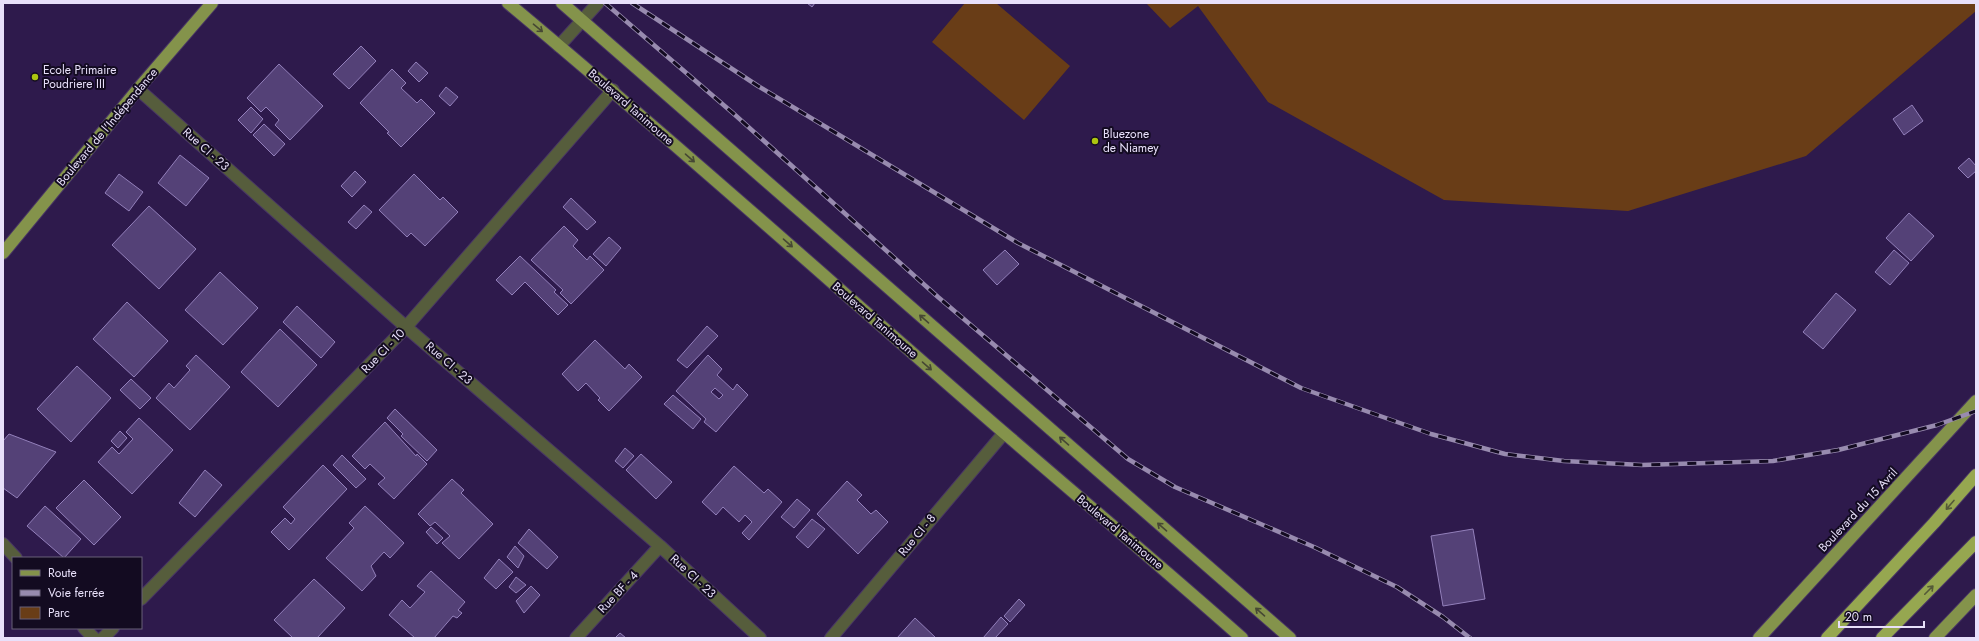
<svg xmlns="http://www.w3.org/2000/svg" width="1979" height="641" font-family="Jost,sans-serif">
<rect width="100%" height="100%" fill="#2e1a4c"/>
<path fill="#693d17" d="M 965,3 L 996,3 L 1070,66 L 1024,120 L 932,42 Z
M 1146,3 L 1976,3 L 1976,11 L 1806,156 L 1628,211 L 1444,200 L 1268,102 L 1198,6 L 1170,28 Z"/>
<path fill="#544177" stroke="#9380bb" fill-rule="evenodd" d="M 807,3 L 815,3 L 812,7 Z
M 361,46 L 376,61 L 349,89 L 333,74 Z
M 416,62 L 428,73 L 419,82 L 408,71 Z
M 279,64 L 323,106 L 290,140 L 275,125 L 279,120 L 266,107 L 261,112 L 247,98 Z
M 392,69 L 406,83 L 401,88 L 417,103 L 421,99 L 435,113 L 401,147 L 387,133 L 389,132 L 360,103 Z
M 446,87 L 458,97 L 450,106 L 439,96 Z
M 1912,105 L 1923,121 L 1904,135 L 1893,119 Z
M 251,107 L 263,119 L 251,133 L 238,120 Z
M 264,124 L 285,144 L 274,156 L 253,135 Z
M 180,155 L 209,178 L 186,206 L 158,183 Z
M 1969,158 L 1976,166 L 1976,171 L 1968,178 L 1958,168 Z
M 355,171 L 366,182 L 352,197 L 341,186 Z
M 119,174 L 143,192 L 129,211 L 105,193 Z
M 414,174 L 440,200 L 443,197 L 458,212 L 425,246 L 411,233 L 407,237 L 379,210 Z
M 571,198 L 596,222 L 587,230 L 563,207 Z
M 364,205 L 372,212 L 356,229 L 348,222 Z
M 149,206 L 196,249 L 159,289 L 112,245 Z
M 1909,213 L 1934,236 L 1911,261 L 1886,238 Z
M 564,226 L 578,240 L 573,246 L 587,260 L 590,256 L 604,270 L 571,304 L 560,293 L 563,290 L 531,260 Z
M 609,237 L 621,248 L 606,266 L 593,254 Z
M 1005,250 L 1019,264 L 997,285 L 983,270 Z
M 1894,250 L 1909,263 L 1890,285 L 1875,272 Z
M 520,256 L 556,290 L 554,292 L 568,305 L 558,315 L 525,282 L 512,295 L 496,280 Z
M 220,272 L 258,308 L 223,345 L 185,310 Z
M 1836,293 L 1856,310 L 1823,349 L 1803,332 Z
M 127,302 L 168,341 L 134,377 L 93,339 Z
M 297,306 L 335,342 L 321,358 L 283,322 Z
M 707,326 L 718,336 L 687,368 L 677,360 Z
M 280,329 L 317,365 L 278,407 L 241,372 Z
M 595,340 L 625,369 L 629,364 L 642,377 L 609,411 L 598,400 L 600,398 L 586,383 L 578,391 L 562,374 Z
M 196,355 L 230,387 L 190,430 L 156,398 L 169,383 L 174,388 L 190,370 L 186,366 Z
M 708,355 L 722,369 L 717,375 L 733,390 L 737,384 L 748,395 L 716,432 L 704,422 L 706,419 L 676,391 ZM 715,388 L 723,395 L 719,399 L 711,392 Z
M 77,366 L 111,398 L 71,442 L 37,409 Z
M 131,379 L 151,398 L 140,409 L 120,390 Z
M 673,395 L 701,419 L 693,429 L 664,404 Z
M 395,409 L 437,450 L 427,461 L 401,436 L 403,434 L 387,418 Z
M 139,418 L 173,450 L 132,494 L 98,462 L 112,447 L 119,454 L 133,439 L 126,432 Z
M 385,422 L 416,456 L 417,454 L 427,464 L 394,499 L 378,484 L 385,478 L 370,464 L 365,469 L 352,456 Z
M 120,431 L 127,438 L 118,448 L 111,441 Z
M 9,434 L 56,452 L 17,498 L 3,488 L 3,441 Z
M 625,448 L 634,456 L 623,468 L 615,461 Z
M 641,454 L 672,482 L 656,499 L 626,470 Z
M 342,455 L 366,479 L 356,488 L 333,465 Z
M 323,465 L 347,489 L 289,550 L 271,532 L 285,518 L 291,524 L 295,519 L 283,507 Z
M 734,466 L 764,493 L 768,489 L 782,502 L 749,540 L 742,533 L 752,522 L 745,515 L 739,522 L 723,507 L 716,515 L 702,502 Z
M 205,470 L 222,485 L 195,517 L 179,503 Z
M 452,479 L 464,490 L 461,493 L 493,524 L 459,559 L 442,543 L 450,536 L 435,522 L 430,526 L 418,514 Z
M 84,480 L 121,517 L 94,545 L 56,508 Z
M 847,481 L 862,495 L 857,500 L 871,514 L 876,510 L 888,522 L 858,554 L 817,514 Z
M 797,499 L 810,510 L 794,528 L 781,517 Z
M 45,506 L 81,539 L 64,558 L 27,526 Z
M 365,506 L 404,543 L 390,558 L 384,552 L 371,566 L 376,576 L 362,591 L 326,558 L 354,528 L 349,523 Z
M 812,519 L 825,529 L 808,548 L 796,537 Z
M 431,527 L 443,538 L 437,544 L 426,532 Z
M 529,529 L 558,557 L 547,569 L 518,543 Z
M 1473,529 L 1485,599 L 1443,606 L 1431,536 Z
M 515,546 L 524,556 L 518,568 L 507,557 Z
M 499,559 L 513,572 L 496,589 L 484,578 Z
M 431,571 L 465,602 L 458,610 L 462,613 L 457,618 L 453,616 L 434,638 L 415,638 L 389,615 L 402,600 L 410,608 L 425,592 L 417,586 Z
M 516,577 L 526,585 L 516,593 L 509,587 Z
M 314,579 L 345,608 L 317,638 L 293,638 L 274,620 Z
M 531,586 L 540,595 L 524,613 L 516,601 Z
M 1019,599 L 1025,605 L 1010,622 L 1004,616 Z
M 1001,617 L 1008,624 L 995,638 L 983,638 Z
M 915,618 L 936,638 L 897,638 Z
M 620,633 L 626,638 L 615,638 Z"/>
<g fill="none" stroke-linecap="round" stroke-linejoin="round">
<defs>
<path id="minor" d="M 559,46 L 598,3
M 138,89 L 406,327 L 660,546 L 760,638
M 3,544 L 16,558
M 141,599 L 406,327 L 613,90
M 84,628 L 94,638
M 103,638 L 113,628
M 576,638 L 660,546
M 831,638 L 1004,433"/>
<path id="major" d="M 508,3 C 675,142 837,288 1002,431 C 1082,500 1163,568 1242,638
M 562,3 L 1290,638
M 3,253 L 138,89 L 212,3
M 1759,638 L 1976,401
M 1935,638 L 1976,595"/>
<path id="highway" d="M 1827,638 L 1934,523 L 1976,475
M 1882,638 L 1976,542"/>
</defs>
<use href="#minor" stroke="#483664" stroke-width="14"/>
<use href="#major" stroke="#483664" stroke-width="14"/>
<use href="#highway" stroke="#483664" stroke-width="14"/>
<use href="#minor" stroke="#565d3c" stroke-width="12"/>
<use href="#major" stroke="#84934b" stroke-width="12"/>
<use href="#highway" stroke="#96a750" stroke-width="12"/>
<defs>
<path id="rail" d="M 605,3 L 734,114 L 938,297 L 1128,459 L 1175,487 L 1314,547 L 1397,587 L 1443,617 L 1470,638
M 632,3 L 758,86 L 1018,243 L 1301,388 L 1431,434 L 1505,454 L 1564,461 L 1642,465 L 1773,461 L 1838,450 L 1937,425 L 1976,411"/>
</defs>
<use href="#rail" stroke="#988baf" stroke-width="4.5"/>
<use href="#rail" stroke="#130b21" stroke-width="3" stroke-dasharray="9" stroke-linecap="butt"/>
</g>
<defs><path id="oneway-shaft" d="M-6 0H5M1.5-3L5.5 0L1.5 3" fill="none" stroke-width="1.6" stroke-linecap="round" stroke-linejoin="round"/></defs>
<g stroke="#464834">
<use href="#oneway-shaft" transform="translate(538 28) rotate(40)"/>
<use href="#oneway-shaft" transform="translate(690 158) rotate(41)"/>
<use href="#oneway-shaft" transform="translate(788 243) rotate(41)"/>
<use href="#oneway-shaft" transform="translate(924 319) rotate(-139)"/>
<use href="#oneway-shaft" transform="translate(927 366) rotate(41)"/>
<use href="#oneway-shaft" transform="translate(1064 441) rotate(-139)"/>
<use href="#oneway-shaft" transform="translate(1162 527) rotate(-139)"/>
<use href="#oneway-shaft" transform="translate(1260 612) rotate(-139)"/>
</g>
<g stroke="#545938">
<use href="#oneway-shaft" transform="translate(1950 505) rotate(131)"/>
<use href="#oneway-shaft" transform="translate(1929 590) rotate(-45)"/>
</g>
<g fill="#adc610" stroke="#130b21" stroke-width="1.5">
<circle cx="35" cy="77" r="4"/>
<circle cx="1095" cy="141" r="4"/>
</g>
<g text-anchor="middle" stroke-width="4" stroke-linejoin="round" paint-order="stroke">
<g font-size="12" fill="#e8e0fa" stroke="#130b21" text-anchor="start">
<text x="43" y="74">Ecole Primaire<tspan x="43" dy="14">Poudriere III</tspan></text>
<text x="1103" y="138">Bluezone<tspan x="1103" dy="14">de Niamey</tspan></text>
</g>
<g font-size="12" fill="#e8e0fa" stroke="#130b21">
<text transform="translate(631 107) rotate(41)" y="4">Boulevard Tanimoune</text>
<text transform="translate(107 127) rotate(-50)" y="4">Boulevard de l'Indépendance</text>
<text transform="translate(206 149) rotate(42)" y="4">Rue CI - 23</text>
<text transform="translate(875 320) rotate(41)" y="4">Boulevard Tanimoune</text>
<text transform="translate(383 351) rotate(-46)" y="4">Rue CI - 10</text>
<text transform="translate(449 363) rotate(41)" y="4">Rue CI - 23</text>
<text transform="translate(1858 510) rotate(-47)" y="4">Boulevard du 15 Avril</text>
<text transform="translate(1120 532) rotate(40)" y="4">Boulevard Tanimoune</text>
<text transform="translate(917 535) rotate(-50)" y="4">Rue CI - 8</text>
<text transform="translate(693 576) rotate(43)" y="4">Rue CI - 23</text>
<text transform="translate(618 592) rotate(-47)" y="4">Rue BF - 4</text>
</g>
</g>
<rect width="1979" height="641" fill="none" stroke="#e8e0fa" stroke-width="8"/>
<rect x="12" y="557" width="130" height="72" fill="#130b21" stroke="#686078"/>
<rect x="20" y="570" width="20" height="6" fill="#84934b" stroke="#686078"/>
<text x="48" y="577" font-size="12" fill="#e8e0fa">Route</text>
<rect x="20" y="590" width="20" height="6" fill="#988baf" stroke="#686078"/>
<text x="48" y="597" font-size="12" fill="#e8e0fa">Voie ferrée</text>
<rect x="20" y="607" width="20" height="12" fill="#693d17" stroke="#686078"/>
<text x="48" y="617" font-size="12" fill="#e8e0fa">Parc</text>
<path d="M1839 621v6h85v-6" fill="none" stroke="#e8e0fa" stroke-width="2"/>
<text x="1845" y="621" font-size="12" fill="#e8e0fa" stroke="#130b21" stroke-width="3" paint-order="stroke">20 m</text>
</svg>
